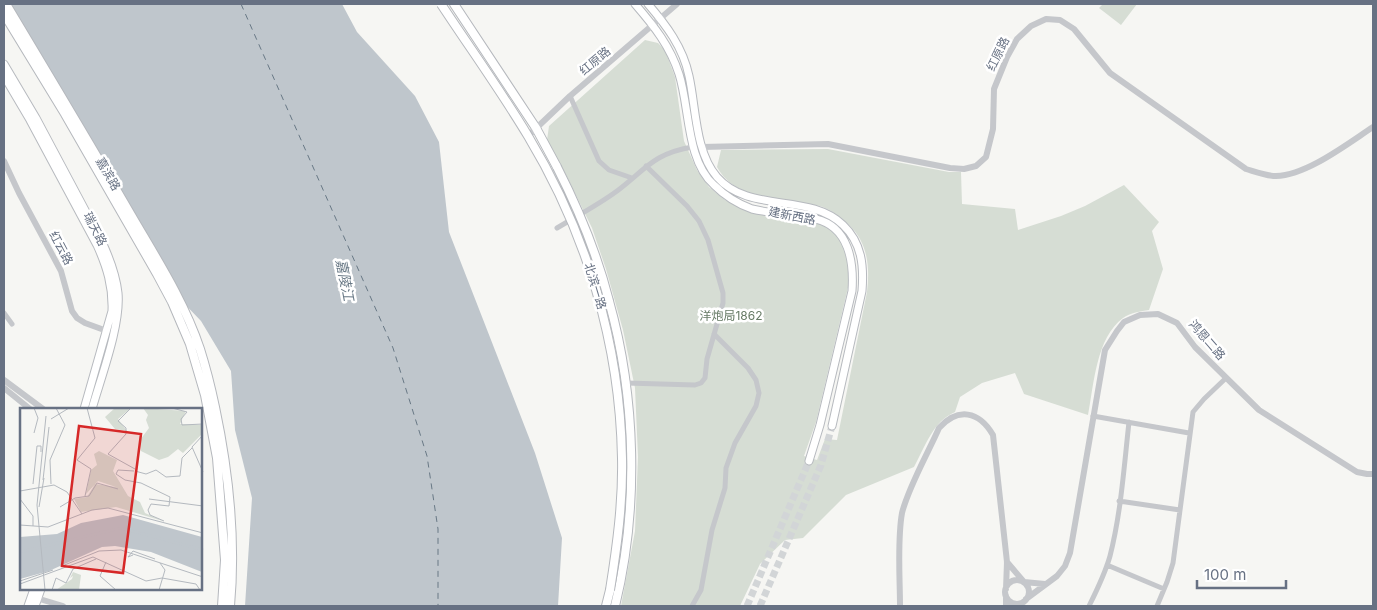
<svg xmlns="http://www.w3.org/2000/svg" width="1377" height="610" font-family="Inter,'Noto Sans SC',sans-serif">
<rect width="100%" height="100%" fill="#f6f6f3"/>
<path fill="#d6ddd4" d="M 1103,4 L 1137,4 L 1121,25 L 1099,8 Z
M 645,40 L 658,43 L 665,50 L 675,77 L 684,141 L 697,170 L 709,187 L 725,200 L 751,210 L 818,222 L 834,231 L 844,244 L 851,275 L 816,422 L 804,456 L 817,460 L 825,439 L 837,440 L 867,292 C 870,267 868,243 849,225 C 841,218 833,211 823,207 C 818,205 811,205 805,204 C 773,198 734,198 717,167 L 721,150 L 828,149 L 949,172 L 961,172 L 962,204 L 1015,209 L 1018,230 L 1061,216 L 1085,206 L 1124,185 L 1159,222 L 1152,231 L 1163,269 L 1149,310 C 1141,311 1130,313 1123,318 C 1096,338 1094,384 1088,415 L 1024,394 L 1015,373 L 982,383 L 960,397 L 955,412 C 933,421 925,447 914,467 L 846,495 L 803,538 L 785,540 L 760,564 L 740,606 L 621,606 L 635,531 L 638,457 L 635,388 L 623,330 L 606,269 L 592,228 L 568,179 L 547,140 L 549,126 Z"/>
<path fill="#bfc6cc" d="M 7,4 L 342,4 L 357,32 L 415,96 L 439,142 L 449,232 L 535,453 L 562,538 L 558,606 L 245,606 L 252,498 L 235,430 L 231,371 L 201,321 L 156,274 Z"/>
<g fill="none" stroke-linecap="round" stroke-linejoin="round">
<path stroke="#687885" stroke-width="1" stroke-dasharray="6 5" stroke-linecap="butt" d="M 241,4 L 393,348 L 427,456 L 438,529 L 438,606"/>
<path stroke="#d2d5d7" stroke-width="7" stroke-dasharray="7 3.5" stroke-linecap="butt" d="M 747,606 L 809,461
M 760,606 L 821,465 L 832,426"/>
<defs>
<path id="secondary" d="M 635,4 C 654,26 670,46 679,74 C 690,108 686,160 714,185 C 725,196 738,204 752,209 C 773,214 795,214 816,219 C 849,227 854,262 852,291 L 820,425 L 809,461
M 648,4 C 666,25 683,47 689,76 C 696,107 695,152 717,177 C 749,214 809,192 843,225 C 862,243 864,266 862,291 L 832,426
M 4,64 L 36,118 L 102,242 C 110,259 116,275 118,293 C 121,325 101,377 92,409
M 4,76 L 30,120 L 97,245 C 107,267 113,287 112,311 L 84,409
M 28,606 L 34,589
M 35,606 L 41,589"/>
<path id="primary" d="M 6,4 C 48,74 90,144 131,215 C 156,258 184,301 200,349 C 206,368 211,388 215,407 C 229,473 236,540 230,606
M 454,4 L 536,128 L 557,167
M 4,14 L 65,114 L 157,274 L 172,302 L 190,344 L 205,395 L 217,458 L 225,560 L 222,606
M 609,301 C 636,397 639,509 615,606
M 606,606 L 610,590"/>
</defs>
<use href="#secondary" stroke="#b7babf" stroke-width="9"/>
<use href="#primary" stroke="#b5b8bd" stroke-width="10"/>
<path stroke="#c5c7cb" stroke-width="5" d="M 570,96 L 599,161 L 609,170 L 632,178
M 557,228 C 577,216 598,205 617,191 C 646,169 654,153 693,147
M 4,313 L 12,324
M 626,383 L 695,385 L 701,383 L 705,378 L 707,359 L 723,303 L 723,293 L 708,240 L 699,221 L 687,206 L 646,166
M 1093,416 L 1189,433
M 1119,501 L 1180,510
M 1107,565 L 1164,589
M 692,606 L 701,590 L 712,530 L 725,488 L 726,468 L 735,443 L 756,406 L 759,393 L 756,380 L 748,368 L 714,334
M 1089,606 C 1097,590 1105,574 1110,556 C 1121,513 1124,467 1129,422
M 1157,606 L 1167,582 L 1173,563 L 1193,412 L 1204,399 L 1226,378"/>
<path stroke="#c5c7cb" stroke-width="6" d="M 528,136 L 570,96 L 677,4
M 702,147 L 828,144 L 950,168 L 964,169 L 976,166 L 986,157 L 993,129 L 994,89 L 1007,57 L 1017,39 L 1031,26 L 1046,19 L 1060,20 L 1074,29 L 1110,73 L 1246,169 C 1256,172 1266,176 1276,176 C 1307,175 1347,144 1373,127
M 4,161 L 19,193 L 61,271 L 72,311 L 77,318 L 85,323 L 107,331
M 4,380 L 43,409
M 4,388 L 30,409
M 1007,562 L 1024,582 L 1045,584
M1005 592a12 12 0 1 1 24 0a12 12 0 1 1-24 0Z
M 1006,596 L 1006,606
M 33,597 L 63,606
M 1026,599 L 1057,576 L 1065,566 L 1070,553 L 1105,350 L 1117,331 L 1124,322 L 1140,315 L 1158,314 L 1177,323 L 1195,347 L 1259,410 L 1357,472 L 1367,474 L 1373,474
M 900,606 C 900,578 897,541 902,513 C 908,488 928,453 939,428 C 958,407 979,411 993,435 L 1007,562 L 1006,589"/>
<use href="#secondary" stroke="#fff" stroke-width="7"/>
<use href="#primary" stroke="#fff" stroke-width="8"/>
<defs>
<path id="primary-bridge" d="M 441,4 C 470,48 501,91 528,136 C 587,234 620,344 622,458 C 623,502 617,546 610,590
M 557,167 C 579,210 597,254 609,301"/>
</defs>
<use href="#primary-bridge" stroke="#b5b8bd" stroke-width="10" stroke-linecap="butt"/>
<use href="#primary-bridge" stroke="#fff" stroke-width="8"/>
</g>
<g text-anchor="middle" stroke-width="5" stroke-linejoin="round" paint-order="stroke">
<g font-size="12" fill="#677183" stroke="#fff">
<text transform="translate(998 54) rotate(-64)" y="4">红原路</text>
<text transform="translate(595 61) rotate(-40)" y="4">红原路</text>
<text transform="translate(108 174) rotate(60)" y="4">嘉滨路</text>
<text transform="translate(792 216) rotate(11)" y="4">建新西路</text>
<text transform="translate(95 229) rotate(63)" y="4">瑞天路</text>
<text transform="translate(61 248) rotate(62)" y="4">红云路</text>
<text transform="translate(595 286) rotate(73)" y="4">北滨一路</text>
<text transform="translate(1207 340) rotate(49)" y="4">鸿恩二路</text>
</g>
<g font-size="12" fill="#667a65" stroke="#fff">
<text x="731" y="320">洋炮局1862</text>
</g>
<g font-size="14" font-style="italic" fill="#687885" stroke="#fff">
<text transform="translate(345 280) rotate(79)" y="5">嘉陵江</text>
</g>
</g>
<g transform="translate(20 408)">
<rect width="182" height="182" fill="#f6f6f3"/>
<path d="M 95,0 L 111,0 L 98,11 L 107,23 L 95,21 L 85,9 ZM 123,0 L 166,3 L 160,16 L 182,17 L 182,26 L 163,45 L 158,41 L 148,49 L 139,52 L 121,43 L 120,32 L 129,20 L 126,12 L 128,7 ZM 79,43 L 97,52 L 93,63 L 108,88 L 120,94 L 125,105 L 143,113 L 96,99 L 61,104 L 54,91 L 67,89 L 75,76 L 96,79 L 78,73 L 66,86 L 71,62 L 77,57 L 74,46 ZM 53,164 L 61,167 L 59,182 L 36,182 L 52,171 L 53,168 L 50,170 Z" fill="#d6ddd4"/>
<path d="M 103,107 L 182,129 L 182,164 L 131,144 L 95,138 L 82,139 L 29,163 L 0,171 L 0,129 L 37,126 L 61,115 Z" fill="#bfc6cc"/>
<path fill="none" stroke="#bfc6cc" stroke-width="2.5" d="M 0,144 L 101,120 L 183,142"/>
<path fill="none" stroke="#b4b9bf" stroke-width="1" d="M 14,0 L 18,10 L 14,25M 111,0 L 98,13 L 106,20 L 106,26 L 88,46 L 115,61M 152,0 L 167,4 L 161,11 L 162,17 L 183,16M 31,11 L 49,0M 183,27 L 172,39 L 183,64M 114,63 L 98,62 L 96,66 L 105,72 L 121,75 L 150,89 L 149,98 L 131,96 L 128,102 L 130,107 L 144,113M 115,63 L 126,66 L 136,62 L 146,69 L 160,68 L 162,50 L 172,40M 23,72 L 29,19M 13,76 L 17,38 L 21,38 L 21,44M 31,76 L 30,52 L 45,17 L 36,0M 0,83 L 34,77 L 47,84 L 62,106M 65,88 L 71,61 L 57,52 L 75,30 L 67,0M 0,91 L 13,108 L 13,118M 129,91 L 183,98M 19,99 L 24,70M 40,99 L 55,90 L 69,88 L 77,75 L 98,81M 0,117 L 28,119 L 72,102 L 88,100 L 183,125M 113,147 L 108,149 L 113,143 L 135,151M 86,154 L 80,168 L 96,182M 42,158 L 79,143 L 101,142 L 183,169M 0,173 L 33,162M 0,176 L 73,149 L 126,173 L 142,170 L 176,176 L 180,182M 25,182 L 17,97 L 26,8M 32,182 L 36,170 L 46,175 L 53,161 L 76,151M 139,182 L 145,162 L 140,155"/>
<path fill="#d62828" fill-opacity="0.15" stroke="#d62828" stroke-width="2.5" d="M 59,18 L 121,26 L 103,165 L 42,158 Z"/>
<rect width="182" height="182" fill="none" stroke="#677183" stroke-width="2.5"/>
</g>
<rect width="1377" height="610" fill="none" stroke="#677183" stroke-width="10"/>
<path d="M1197 580v8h89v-8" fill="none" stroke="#677183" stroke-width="2.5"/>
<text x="1204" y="580" font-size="15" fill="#677183" stroke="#ffffff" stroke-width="4" paint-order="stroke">100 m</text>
</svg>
